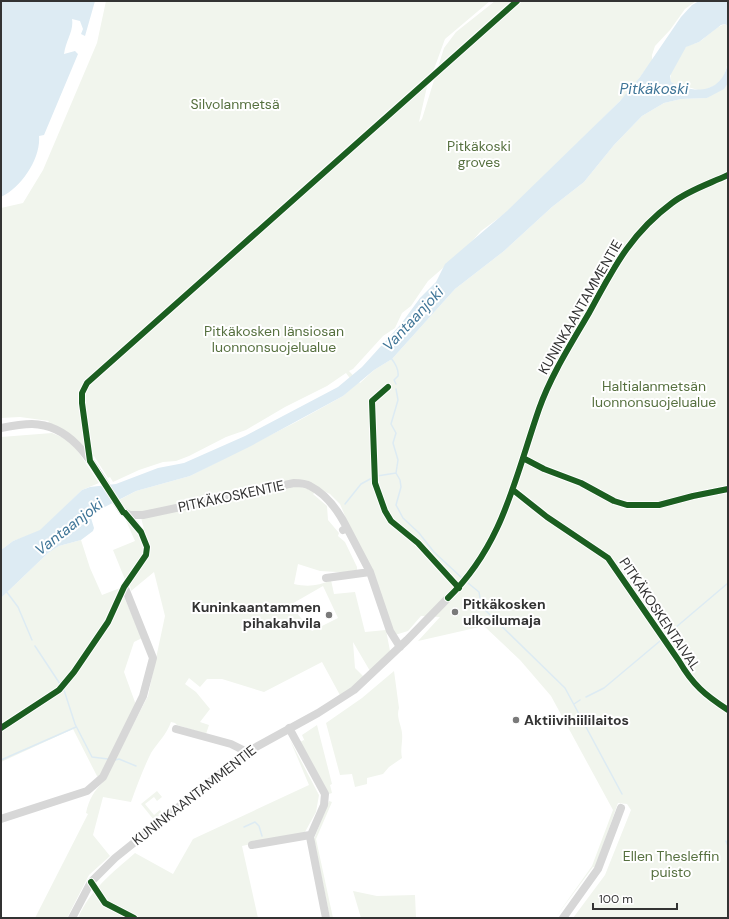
<svg xmlns="http://www.w3.org/2000/svg" width="729" height="919" font-family="'DM Sans',sans-serif">
<rect width="100%" height="100%" fill="#fff"/>
<path fill="#f1f5ed" fill-rule="evenodd" d="M 106,1 L 490,1 L 445,39 L 434,69 L 430,74 L 187,291 L 187,296 L 428,82 L 419,122 L 422,119 L 444,48 L 456,32 L 495,1 L 696,1 L 685,9 L 670,30 L 655,46 L 652,55 L 652,61 L 628,93 L 511,209 L 481,231 L 467,247 L 428,281 L 411,306 L 402,313 L 395,328 L 383,336 L 353,369 L 349,371 L 360,383 L 374,370 L 392,359 L 455,289 L 504,251 L 552,207 L 584,182 L 614,145 L 642,116 L 664,103 L 681,99 L 707,98 L 728,83 L 728,918 L 573,918 L 605,875 L 631,810 L 627,804 L 618,803 L 595,868 L 593,867 L 555,918 L 592,866 L 613,810 L 551,696 L 520,660 L 484,626 L 418,641 L 440,617 L 421,616 L 408,631 L 395,635 L 340,504 L 330,494 L 319,489 L 313,494 L 327,506 L 328,520 L 339,533 L 338,536 L 345,542 L 357,567 L 357,571 L 354,573 L 320,571 L 298,564 L 294,584 C 307,587 319,586 331,580 L 334,594 L 355,592 L 365,632 L 386,630 L 390,651 L 370,671 L 353,642 L 355,668 L 363,676 L 361,680 L 341,697 L 322,662 L 264,692 L 222,679 L 207,679 L 200,687 L 189,678 L 185,684 L 196,692 L 210,709 L 200,722 L 209,725 L 206,734 L 177,725 L 175,723 L 171,722 C 167,734 158,742 151,753 C 143,769 137,786 131,802 L 103,797 L 93,835 L 110,856 L 89,875 L 67,918 L 35,918 L 88,814 L 86,813 C 89,799 94,791 104,781 L 148,696 L 165,616 L 154,572 L 131,591 L 129,581 L 126,582 L 113,550 L 135,541 L 124,516 L 138,521 L 145,534 L 140,513 L 128,513 L 119,500 L 136,491 L 190,476 L 298,421 L 343,396 L 355,385 L 346,373 L 327,386 L 285,407 L 246,430 L 226,437 L 189,456 L 176,461 L 163,462 L 139,470 L 113,482 L 110,477 L 108,478 L 94,456 L 91,458 C 77,440 70,429 47,424 L 49,421 L 20,417 L 1,418 L 1,208 L 23,203 L 43,170 L 97,43 ZM 323,586 L 338,618 L 312,631 L 290,605 Z
M 725,24 L 728,26 L 728,62 L 724,76 L 718,84 L 702,91 L 684,86 L 681,87 L 671,82 C 668,72 678,53 687,46 C 690,44 695,44 699,42 C 708,36 715,27 725,24 Z
M 52,433 L 71,441 L 99,483 L 82,490 L 40,531 L 13,541 L 1,550 L 1,437 Z
M 81,540 L 90,568 L 102,595 L 120,588 L 142,638 L 134,642 L 124,672 L 136,705 L 100,778 L 97,776 L 73,729 L 1,762 L 1,598 L 48,553 L 59,546 Z
M 394,671 L 399,708 C 396,717 401,724 402,733 C 403,742 400,749 402,758 L 389,767 L 383,774 L 367,778 L 367,784 L 355,787 L 352,774 L 340,775 L 326,723 L 362,698 Z
M 317,725 L 332,784 L 330,785 L 332,793 L 329,794 L 300,742 L 304,740 L 306,744 L 302,735 Z
M 290,740 L 319,795 L 316,812 L 305,832 L 242,846 L 258,918 L 78,918 C 90,890 112,873 135,853 L 173,874 L 193,839 L 309,785 Z
M 157,791 L 162,797 L 157,801 L 154,797 L 145,804 L 154,815 L 160,810 L 162,813 L 154,820 L 141,804 Z
M 329,801 L 332,802 L 316,839 L 333,918 L 330,918 L 314,839 Z
M 353,891 L 377,896 L 415,895 L 416,918 L 361,918 Z"/>
<path fill="#ddebf3" d="M 1,1 L 95,1 L 85,36 L 81,34 L 83,29 L 80,21 L 72,19 C 74,31 66,40 64,54 L 75,51 L 78,54 L 44,135 L 39,136 C 41,158 22,187 1,197 Z
M 699,1 L 728,1 L 728,26 L 725,24 L 721,25 L 699,42 L 686,47 L 670,76 L 671,82 C 695,95 723,93 728,62 L 728,83 L 724,89 L 707,98 L 681,99 L 664,103 L 642,116 L 614,145 L 584,182 L 552,207 L 504,251 L 455,289 L 392,359 L 374,370 L 343,396 L 251,446 L 190,476 L 136,491 L 95,512 L 91,518 L 94,528 L 93,531 L 81,540 L 59,546 L 48,553 L 1,598 L 1,550 L 13,541 L 40,530 L 82,490 L 90,487 L 116,484 L 158,468 L 184,463 L 245,436 L 338,387 L 362,367 L 401,324 L 420,298 L 436,282 L 445,264 L 507,211 L 620,101 L 640,77 L 681,17 L 692,5 Z"/>
<g fill="none" stroke-linecap="round" stroke-linejoin="round">
<path stroke="#ddebf3" stroke-width="1.5" d="M 391,358 C 395,363 399,369 398,376 L 394,380 L 396,384
M 396,389 L 398,400 L 391,424 L 396,433 L 393,443 L 398,460 L 396,473 L 400,480 L 401,487 L 396,505 L 403,518 L 419,533 L 434,552 L 463,579
M 377,476 L 396,473
M 345,504 L 361,484 L 372,478
M 468,583 L 479,592 L 481,604 L 484,609 L 565,688 L 622,794
M 6,591 L 18,607 L 32,640
M 675,628 L 728,583
M 666,636 L 671,632
M 35,646 L 64,690 L 75,724 L 92,757 L 108,759
M 586,697 L 604,688 L 660,641
M 574,704 L 580,700
M 1,760 L 76,727
M 115,760 L 119,759 L 136,766
M 244,827 L 255,822 L 259,826 L 262,836
M 726,841 L 728,846"/>
<path stroke="#d7d7d7" stroke-width="8" d="M 1,428 C 11,426 21,424 32,424 C 80,425 99,478 123,512 L 130,515 L 143,515 L 294,483 C 299,483 305,483 310,486 C 326,494 339,512 347,528
M 343,530 L 347,528 L 370,572 L 390,631 L 400,647
M 326,578 L 370,572
M 289,728 L 325,794 L 324,805 L 310,837 L 326,918
M 176,729 L 231,744 L 247,752
M 1,819 L 87,791 L 103,777 L 143,696 L 153,658 L 125,588
M 252,845 L 310,835
M 72,918 L 91,882 L 115,858 L 247,752 L 318,713 L 354,690 L 407,640 L 448,598
M 563,918 L 598,869 L 621,808"/>
<defs>
<path id="cycleway" d="M 388,387 L 372,401 L 375,483 L 385,511 L 391,521 L 418,543 L 459,588
M 523,458 L 544,469 L 581,483 L 614,501 L 627,505 L 659,505 L 693,496 L 728,489
M 513,490 L 547,517 L 608,558 L 679,661 C 693,685 705,695 728,710
M 123,512 L 90,461 L 82,403 L 82,393 L 87,383 L 517,1
M 448,598 C 503,545 515,478 539,409 C 551,375 571,344 589,313 C 613,269 630,234 672,203 C 689,190 709,184 728,175
M 1,728 L 59,690 L 74,672 L 108,622 L 124,587 L 146,555 L 147,547 L 141,532 L 125,513
M 91,882 L 105,903 L 134,918"/>
</defs>
<use href="#cycleway" stroke="#fff" stroke-width="8"/>
<use href="#cycleway" stroke="#1b5e20" stroke-width="6"/>
</g>
<g fill="#7a7a7a" stroke="#fff" stroke-width="1.5">
<circle cx="455" cy="612" r="4"/>
<circle cx="329" cy="615" r="4"/>
<circle cx="516" cy="720" r="4"/>
</g>
<g text-anchor="middle" stroke-width="4" stroke-linejoin="round" paint-order="stroke">
<g font-size="14" fill="#56703f" stroke="#fff">
<text x="235" y="109">Silvolanmetsä</text>
<text x="479" y="151">Pitkäkoski<tspan x="479" dy="16">groves</tspan></text>
<text x="274" y="336">Pitkäkosken länsiosan<tspan x="274" dy="16">luonnonsuojelualue</tspan></text>
<text x="654" y="391">Haltialanmetsän<tspan x="654" dy="16">luonnonsuojelualue</tspan></text>
<text x="671" y="861">Ellen Thesleffin<tspan x="671" dy="16">puisto</tspan></text>
</g>
<g font-size="14" fill="#333" stroke="#fff">
<text transform="translate(580 307) rotate(-60)" y="5">KUNINKAANTAMMENTIE</text>
<text transform="translate(231 496) rotate(-12)" y="5">PITKÄKOSKENTIE</text>
<text transform="translate(660 614) rotate(56)" y="5">PITKÄKOSKENTAIVAL</text>
<text transform="translate(194 795) rotate(-38)" y="5">KUNINKAANTAMMENTIE</text>
</g>
<g font-size="14" font-weight="bold" fill="#333" stroke="#fff" text-anchor="start">
<text x="463" y="609">Pitkäkosken<tspan x="463" dy="16">ulkoilumaja</tspan></text>
<text x="321" y="612" text-anchor="end">Kuninkaantammen<tspan x="321" dy="16">pihakahvila</tspan></text>
<text x="524" y="725">Aktiivihiililaitos</text>
</g>
<g font-size="15" font-style="italic" fill="#3f7597" stroke="#fff">
<text x="654" y="94">Pitkäkoski</text>
<text transform="translate(413 319) rotate(-47)" y="5">Vantaanjoki</text>
<text transform="translate(69 527) rotate(-38)" y="5">Vantaanjoki</text>
</g>
</g>
<rect width="729" height="919" fill="none" stroke="#333333" stroke-width="4"/>
<path d="M593 903v6h84v-6" fill="none" stroke="#333333" stroke-width="2"/>
<text x="599" y="903" font-size="12" fill="#333333" stroke="#ffffff" stroke-width="3" paint-order="stroke">100 m</text>
</svg>
